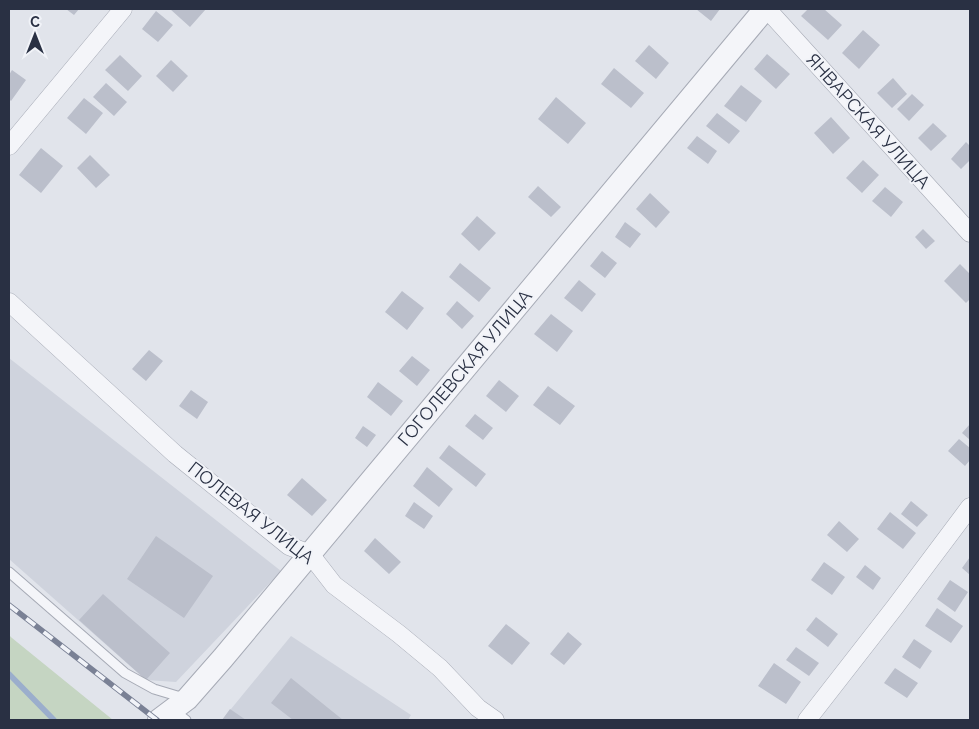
<svg xmlns="http://www.w3.org/2000/svg" width="979" height="729" font-family="Raleway,sans-serif">
<rect width="100%" height="100%" fill="#e1e4eb"/>
<path fill="#cfd3dd" d="M 9,358 L 281,571 L 176,682 L 146,680 L 9,559 Z
M 291,636 L 411,715 L 408,720 L 222,720 Z"/>
<path fill="#c5d5c2" d="M 9,635 L 12,638 L 113,720 L 9,720 Z"/>
<g fill="none" stroke-linecap="round" stroke-linejoin="round">
<path stroke="#9baecc" stroke-width="5.5" d="M 9,674 L 54,720"/>
</g>
<path fill="#bbbfcb" d="M 66,9 L 79,9 L 74,15 Z
M 170,9 L 206,9 L 190,27 Z
M 696,9 L 720,9 L 711,21 Z
M 808,9 L 824,9 L 842,25 L 828,40 L 801,16 Z
M 156,11 L 173,25 L 158,42 L 142,29 Z
M 863,30 L 880,45 L 859,69 L 842,53 Z
M 649,45 L 669,63 L 656,79 L 635,61 Z
M 767,54 L 790,74 L 776,89 L 754,69 Z
M 120,55 L 142,76 L 128,91 L 105,70 Z
M 171,60 L 188,76 L 173,92 L 156,76 Z
M 614,68 L 644,93 L 631,108 L 601,84 Z
M 12,70 L 26,80 L 11,101 L 9,99 L 9,75 Z
M 893,78 L 907,94 L 892,108 L 877,93 Z
M 106,83 L 127,102 L 114,116 L 93,97 Z
M 741,85 L 762,101 L 746,122 L 724,106 Z
M 912,94 L 924,105 L 909,121 L 897,109 Z
M 556,97 L 586,123 L 568,144 L 538,119 Z
M 84,98 L 103,113 L 86,134 L 67,118 Z
M 717,113 L 740,131 L 729,144 L 706,126 Z
M 831,117 L 850,138 L 833,154 L 814,133 Z
M 933,123 L 947,136 L 931,151 L 918,138 Z
M 697,136 L 717,151 L 708,164 L 687,148 Z
M 966,142 L 970,146 L 970,160 L 961,169 L 951,159 Z
M 41,148 L 63,166 L 41,193 L 19,175 Z
M 90,155 L 110,175 L 96,188 L 77,168 Z
M 863,160 L 879,175 L 862,193 L 846,178 Z
M 538,186 L 561,207 L 551,217 L 528,197 Z
M 885,187 L 903,202 L 891,217 L 872,201 Z
M 650,193 L 670,212 L 656,228 L 636,209 Z
M 477,216 L 496,233 L 479,251 L 461,234 Z
M 625,222 L 641,234 L 630,248 L 615,237 Z
M 923,229 L 935,241 L 926,249 L 915,237 Z
M 602,251 L 617,263 L 605,278 L 590,266 Z
M 460,263 L 491,288 L 479,302 L 449,277 Z
M 960,264 L 970,274 L 970,299 L 966,303 L 944,281 Z
M 579,280 L 596,294 L 582,312 L 564,298 Z
M 402,291 L 424,308 L 407,330 L 385,312 Z
M 457,301 L 474,316 L 462,329 L 446,314 Z
M 551,314 L 573,331 L 557,352 L 534,334 Z
M 149,350 L 163,361 L 146,381 L 132,369 Z
M 412,356 L 430,370 L 417,386 L 399,371 Z
M 499,380 L 519,396 L 506,412 L 486,396 Z
M 378,382 L 403,401 L 391,416 L 367,397 Z
M 548,386 L 575,406 L 560,425 L 533,405 Z
M 191,390 L 208,402 L 197,419 L 179,406 Z
M 475,414 L 493,428 L 483,440 L 465,426 Z
M 970,424 L 970,440 L 962,433 Z
M 363,426 L 376,435 L 367,447 L 355,438 Z
M 959,439 L 970,448 L 970,460 L 965,466 L 948,451 Z
M 449,445 L 486,474 L 476,487 L 439,458 Z
M 427,467 L 453,489 L 439,507 L 413,486 Z
M 302,478 L 327,500 L 312,516 L 287,495 Z
M 911,501 L 928,515 L 917,527 L 901,514 Z
M 414,502 L 433,516 L 424,529 L 405,516 Z
M 890,512 L 916,533 L 903,549 L 877,529 Z
M 839,521 L 859,539 L 847,552 L 827,535 Z
M 156,536 L 213,576 L 184,618 L 127,579 Z
M 375,538 L 401,562 L 389,574 L 364,551 Z
M 970,557 L 970,575 L 962,568 Z
M 824,562 L 845,577 L 832,595 L 811,580 Z
M 865,565 L 881,578 L 873,590 L 856,577 Z
M 950,580 L 968,592 L 955,612 L 937,599 Z
M 103,594 L 170,653 L 146,680 L 79,620 Z
M 937,608 L 963,626 L 951,643 L 925,626 Z
M 816,617 L 838,634 L 828,647 L 806,630 Z
M 506,624 L 530,643 L 512,665 L 488,646 Z
M 568,632 L 582,644 L 564,665 L 550,654 Z
M 914,639 L 932,651 L 920,669 L 902,657 Z
M 796,647 L 819,663 L 809,676 L 786,660 Z
M 774,663 L 801,682 L 786,704 L 758,686 Z
M 895,668 L 918,683 L 907,698 L 884,683 Z
M 291,678 L 343,720 L 293,720 L 271,703 Z
M 230,709 L 246,720 L 222,720 Z"/>
<g fill="none" stroke-linecap="round" stroke-linejoin="round">
<defs>
<path id="service" d="M 9,572 L 125,673 L 154,689 L 184,698
M 173,710 L 186,720"/>
<path id="minor" d="M 767,9 L 970,233
M 9,146 L 123,9
M 9,302 L 175,454 L 289,546 L 310,554 L 334,585 L 399,634 L 440,668 L 478,708 L 495,720
M 807,720 L 895,607 L 970,507"/>
<path id="tertiary" d="M 159,720 L 187,699 L 223,658 L 765,9"/>
</defs>
<use href="#service" stroke="#a6aab5" stroke-width="11"/>
<use href="#minor" stroke="#a6aab5" stroke-width="19"/>
<use href="#tertiary" stroke="#a6aab5" stroke-width="24"/>
<use href="#service" stroke="#f4f5f9" stroke-width="9"/>
<use href="#minor" stroke="#f4f5f9" stroke-width="18"/>
<use href="#tertiary" stroke="#f4f5f9" stroke-width="22"/>
<defs>
<path id="rail" d="M 9,605 L 157,720"/>
</defs>
<use href="#rail" stroke="#7a8195" stroke-width="5.5"/>
<use href="#rail" stroke="#f1f3f8" stroke-width="4" stroke-dasharray="11" stroke-linecap="butt"/>
</g>
<g text-anchor="middle" stroke-width="4" stroke-linejoin="round" paint-order="stroke">
<g font-size="18" fill="#293043" stroke="#f1f3f8">
<text transform="translate(868 121) rotate(48)" y="6">ЯНВАРСКАЯ УЛИЦА</text>
<text transform="translate(465 368) rotate(-50)" y="6">ГОГОЛЕВСКАЯ УЛИЦА</text>
<text transform="translate(251 513) rotate(38)" y="6">ПОЛЕВАЯ УЛИЦА</text>
</g>
</g>
<rect width="979" height="729" fill="none" stroke="#293043" stroke-width="20"/>
<g transform="translate(35 35)" stroke="#f1f3f8" stroke-width="4" paint-order="stroke">
<path d="M0-4L9 19L0 12L-9 19Z" fill="#293043"/>
<text y="-8" font-size="14" font-weight="bold" text-anchor="middle" fill="#293043">С</text>
</g>
</svg>
